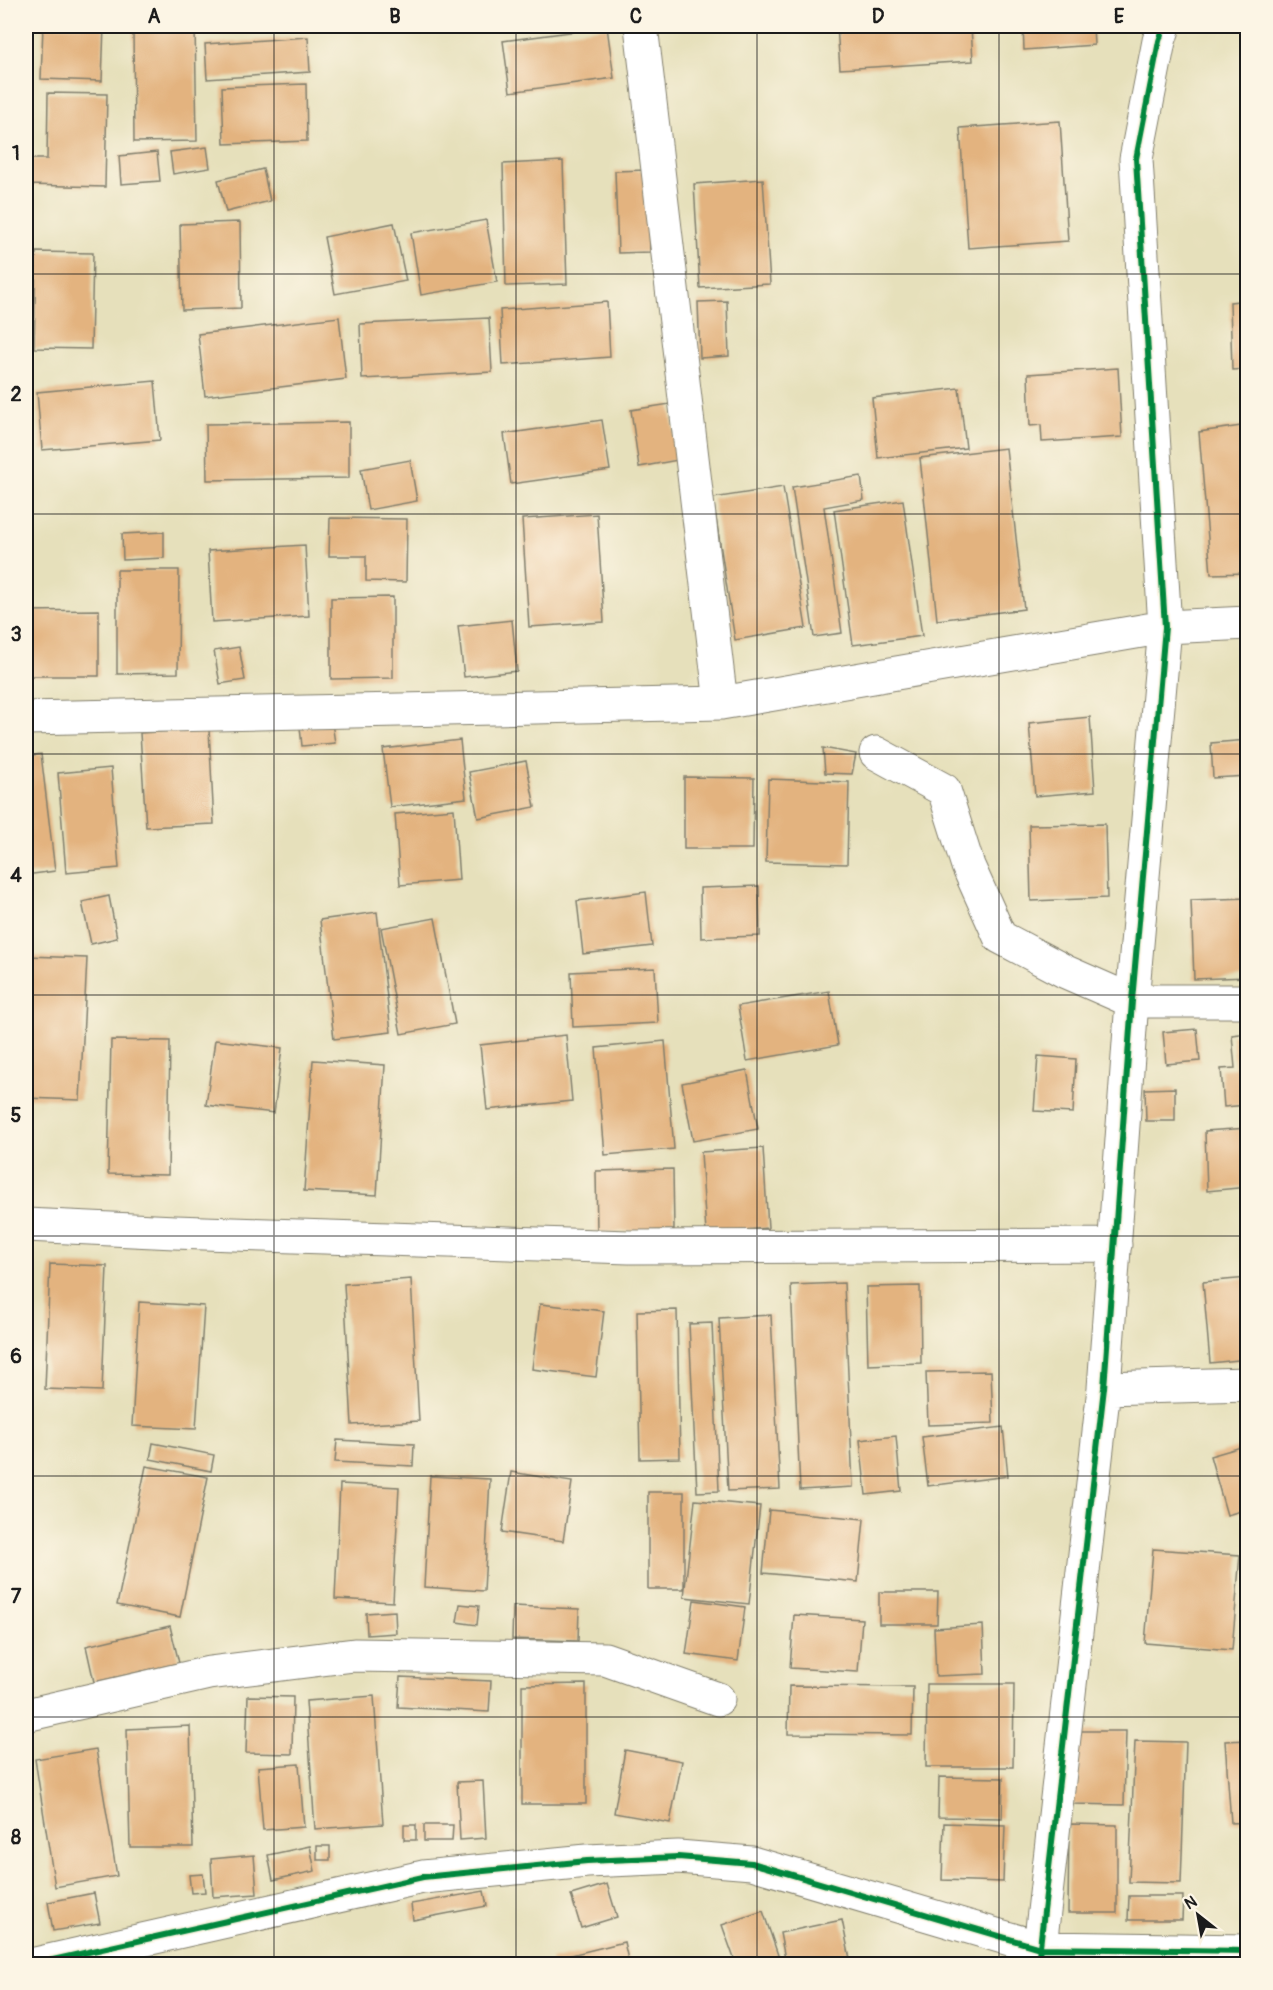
<svg xmlns="http://www.w3.org/2000/svg" width="1273" height="1990" font-family="Pangolin,sans-serif">
<rect width="100%" height="100%" fill="#fcf5e5"/>
<filter id="ink" filterUnits="userSpaceOnUse"><feTurbulence type="fractalNoise" baseFrequency=".0167" numOctaves="2"/><feDisplacementMap in="SourceGraphic" scale="12" xChannelSelector="R" yChannelSelector="G"/><feConvolveMatrix kernelMatrix="1 2 1 2 8 2 1 2 1" color-interpolation-filters="sRGB"/></filter>
<filter id="wash" filterUnits="userSpaceOnUse"><feTurbulence type="fractalNoise" baseFrequency=".008" numOctaves="4" result="noise"/><feDisplacementMap in="SourceGraphic" scale="24" xChannelSelector="R" yChannelSelector="G"/><feGaussianBlur stdDeviation="1.35" result="paint"/><feColorMatrix in="noise" values="0 0 0 0 0 0 0 0 0 0 0 0 0 0 0 0 0 1.4 0 .05"/><feComposite in="paint" operator="in"/></filter>
<g filter="url(#wash)">
<rect width="100%" height="100%" fill="#e6e0bb"/>
<g id="blocks">
<path fill="#e3b37f" d="M 43,26 L 104,26 L 102,81 L 41,79 Z
M 133,26 L 195,26 L 197,141 L 134,142 Z
M 837,26 L 971,26 L 973,61 L 840,69 Z
M 1023,26 L 1093,26 L 1094,45 L 1024,50 Z
M 607,27 L 614,78 L 510,92 L 503,41 Z
M 308,37 L 310,72 L 207,79 L 205,44 Z
M 306,84 L 307,141 L 224,144 L 222,87 Z
M 48,93 L 107,94 L 105,187 L 28,185 L 29,159 L 47,159 Z
M 1060,121 L 1068,241 L 968,248 L 960,128 Z
M 207,147 L 210,168 L 173,174 L 170,152 Z
M 157,152 L 160,181 L 121,184 L 119,156 Z
M 563,161 L 567,284 L 506,286 L 503,164 Z
M 263,169 L 270,201 L 226,212 L 218,180 Z
M 647,170 L 650,252 L 618,253 L 615,171 Z
M 763,179 L 770,284 L 700,288 L 694,184 Z
M 486,220 L 497,282 L 421,295 L 411,233 Z
M 240,222 L 241,308 L 182,310 L 180,224 Z
M 394,223 L 406,281 L 335,294 L 324,237 Z
M 36,252 L 93,253 L 91,349 L 34,348 Z
M 1248,300 L 1248,369 L 1232,370 L 1230,302 Z
M 727,301 L 729,356 L 700,358 L 698,302 Z
M 607,302 L 610,357 L 503,365 L 500,310 Z
M 339,317 L 346,379 L 205,396 L 198,334 Z
M 489,318 L 492,372 L 362,379 L 360,324 Z
M 1118,368 L 1122,437 L 1042,442 L 1041,425 L 1030,426 L 1028,374 Z
M 155,381 L 160,440 L 42,450 L 37,392 Z
M 959,388 L 966,448 L 878,458 L 872,398 Z
M 670,404 L 678,460 L 639,467 L 631,410 Z
M 602,420 L 610,470 L 511,484 L 504,434 Z
M 349,422 L 349,478 L 207,480 L 206,424 Z
M 1248,425 L 1248,573 L 1211,574 L 1199,432 Z
M 1006,448 L 1024,609 L 937,620 L 920,458 Z
M 410,460 L 417,501 L 368,510 L 361,469 Z
M 861,476 L 864,500 L 824,507 L 842,633 L 814,637 L 792,487 Z
M 783,487 L 806,628 L 735,640 L 713,498 Z
M 903,500 L 922,636 L 853,645 L 834,510 Z
M 597,514 L 604,622 L 529,627 L 522,519 Z
M 330,518 L 407,519 L 406,582 L 366,581 L 366,556 L 329,556 Z
M 164,532 L 164,558 L 123,560 L 122,534 Z
M 305,545 L 309,616 L 212,622 L 208,551 Z
M 117,570 L 179,570 L 178,673 L 117,674 Z
M 393,597 L 393,678 L 331,679 L 331,598 Z
M 99,610 L 99,676 L 26,676 L 26,611 Z
M 512,620 L 517,671 L 464,677 L 458,626 Z
M 239,647 L 245,680 L 220,684 L 214,651 Z
M 1090,717 L 1095,791 L 1035,796 L 1029,723 Z
M 332,723 L 335,743 L 302,746 L 300,727 Z
M 209,729 L 214,824 L 146,827 L 140,733 Z
M 460,740 L 466,798 L 390,807 L 383,749 Z
M 1248,740 L 1248,776 L 1213,778 L 1211,743 Z
M 823,748 L 856,754 L 852,774 L 825,773 Z
M 41,754 L 55,871 L 26,875 L 26,756 Z
M 526,761 L 535,807 L 478,818 L 469,772 Z
M 111,768 L 119,868 L 66,873 L 58,773 Z
M 684,777 L 754,778 L 753,849 L 684,849 Z
M 768,779 L 849,782 L 847,864 L 766,862 Z
M 454,809 L 459,880 L 400,885 L 395,814 Z
M 1105,824 L 1107,898 L 1031,901 L 1029,825 Z
M 759,886 L 760,936 L 701,938 L 700,888 Z
M 26,888 L 27,888 L 29,941 L 26,941 Z
M 646,892 L 652,946 L 583,954 L 577,901 Z
M 109,896 L 117,938 L 91,944 L 82,902 Z
M 1248,898 L 1248,977 L 1194,979 L 1191,900 Z
M 377,912 L 391,1032 L 334,1039 L 320,920 Z
M 435,918 L 455,1024 L 401,1034 L 381,928 Z
M 26,956 L 87,958 L 80,1100 L 26,1098 Z
M 655,968 L 658,1023 L 573,1027 L 571,972 Z
M 829,991 L 838,1045 L 747,1061 L 738,1006 Z
M 1197,1029 L 1200,1061 L 1166,1064 L 1163,1032 Z
M 1248,1033 L 1248,1105 L 1224,1107 L 1221,1069 L 1235,1068 L 1232,1035 Z
M 566,1035 L 572,1101 L 487,1110 L 480,1045 Z
M 111,1040 L 170,1041 L 168,1175 L 108,1174 Z
M 215,1040 L 282,1048 L 274,1113 L 206,1105 Z
M 665,1041 L 674,1149 L 605,1155 L 596,1048 Z
M 1038,1056 L 1076,1059 L 1073,1113 L 1034,1111 Z
M 313,1060 L 385,1065 L 377,1195 L 304,1191 Z
M 747,1070 L 758,1129 L 693,1141 L 682,1083 Z
M 1175,1088 L 1175,1121 L 1146,1121 L 1145,1089 Z
M 1248,1128 L 1248,1187 L 1207,1191 L 1205,1131 Z
M 763,1148 L 768,1228 L 706,1233 L 701,1152 Z
M 673,1169 L 674,1230 L 597,1232 L 596,1171 Z
M 50,1264 L 107,1266 L 102,1391 L 45,1389 Z
M 1248,1278 L 1248,1359 L 1210,1363 L 1203,1282 Z
M 411,1279 L 419,1421 L 352,1425 L 344,1284 Z
M 844,1283 L 853,1487 L 800,1490 L 791,1285 Z
M 920,1286 L 921,1363 L 868,1365 L 866,1287 Z
M 139,1302 L 204,1306 L 196,1429 L 132,1426 Z
M 540,1304 L 604,1311 L 596,1377 L 532,1369 Z
M 677,1310 L 680,1458 L 640,1459 L 637,1311 Z
M 771,1315 L 780,1489 L 728,1491 L 719,1318 Z
M 712,1323 L 719,1491 L 697,1492 L 689,1324 Z
M 991,1371 L 993,1423 L 928,1425 L 926,1372 Z
M 1003,1427 L 1008,1476 L 928,1486 L 922,1437 Z
M 896,1436 L 901,1491 L 866,1495 L 860,1440 Z
M 337,1440 L 414,1444 L 413,1466 L 335,1462 Z
M 153,1443 L 214,1455 L 211,1471 L 150,1459 Z
M 1248,1445 L 1248,1509 L 1227,1515 L 1210,1456 Z
M 146,1466 L 208,1477 L 180,1617 L 117,1605 Z
M 511,1472 L 572,1482 L 563,1541 L 502,1532 Z
M 430,1476 L 490,1479 L 484,1591 L 424,1587 Z
M 340,1484 L 399,1487 L 393,1602 L 335,1599 Z
M 648,1492 L 684,1492 L 684,1589 L 648,1589 Z
M 695,1500 L 760,1506 L 749,1604 L 684,1597 Z
M 769,1510 L 864,1519 L 858,1582 L 763,1573 Z
M 1153,1549 L 1240,1555 L 1232,1650 L 1145,1643 Z
M 879,1592 L 938,1592 L 937,1624 L 879,1624 Z
M 694,1600 L 745,1607 L 738,1661 L 686,1654 Z
M 460,1604 L 479,1606 L 477,1625 L 457,1622 Z
M 513,1606 L 579,1609 L 578,1641 L 512,1639 Z
M 395,1611 L 396,1633 L 367,1635 L 366,1613 Z
M 794,1615 L 862,1619 L 858,1672 L 790,1668 Z
M 983,1625 L 985,1674 L 936,1676 L 934,1628 Z
M 170,1626 L 179,1663 L 94,1682 L 86,1646 Z
M 400,1677 L 491,1681 L 489,1712 L 398,1707 Z
M 586,1684 L 586,1804 L 522,1804 L 522,1685 Z
M 927,1684 L 1014,1684 L 1013,1767 L 926,1767 Z
M 789,1686 L 913,1687 L 912,1735 L 788,1734 Z
M 248,1696 L 293,1697 L 292,1754 L 246,1753 Z
M 374,1696 L 383,1824 L 315,1829 L 306,1701 Z
M 190,1726 L 193,1847 L 130,1847 L 127,1729 Z
M 1073,1731 L 1126,1731 L 1124,1805 L 1072,1804 Z
M 1248,1740 L 1248,1822 L 1231,1823 L 1225,1741 Z
M 1135,1741 L 1186,1742 L 1181,1883 L 1129,1882 Z
M 96,1749 L 117,1876 L 55,1887 L 35,1759 Z
M 625,1750 L 682,1761 L 670,1823 L 614,1813 Z
M 299,1764 L 304,1827 L 263,1830 L 258,1767 Z
M 939,1777 L 1003,1778 L 1002,1818 L 938,1817 Z
M 483,1781 L 486,1838 L 460,1840 L 457,1782 Z
M 944,1823 L 1005,1825 L 1003,1882 L 942,1880 Z
M 1069,1824 L 1117,1825 L 1117,1913 L 1068,1913 Z
M 404,1825 L 416,1825 L 416,1840 L 404,1840 Z
M 424,1825 L 453,1825 L 452,1841 L 424,1841 Z
M 310,1846 L 315,1871 L 273,1880 L 268,1855 Z
M 317,1846 L 330,1846 L 330,1860 L 317,1860 Z
M 254,1855 L 257,1894 L 213,1897 L 211,1859 Z
M 203,1874 L 205,1892 L 191,1893 L 189,1875 Z
M 607,1884 L 617,1917 L 581,1928 L 571,1895 Z
M 484,1891 L 487,1906 L 413,1920 L 411,1904 Z
M 94,1893 L 100,1923 L 53,1931 L 48,1902 Z
M 1129,1896 L 1183,1896 L 1182,1920 L 1128,1920 Z
M 763,1911 L 781,1964 L 736,1964 L 722,1925 Z
M 842,1920 L 851,1964 L 786,1964 L 780,1933 Z
M 624,1942 L 629,1964 L 552,1964 L 551,1960 Z
M 499,1959 L 500,1964 L 465,1964 L 465,1963 Z"/>
</g>
</g>
<g filter="url(#ink)">
<use href="#blocks" fill-opacity="0" stroke="#817e6c" stroke-width="1.5"/>
<g fill="none" stroke-linecap="round" stroke-linejoin="round">
<defs>
<path id="minor" d="M 641,26 L 721,703
M 26,718 L 721,703 L 1165,627 L 1248,623
M 876,753 L 944,790 L 968,866 L 1000,937 L 1066,972 L 1132,1001 L 1248,1001
M 26,1225 L 175,1232 L 629,1247 L 1115,1245
M 1104,1388 L 1248,1384
M 26,1715 L 209,1673 L 354,1655 L 605,1659 L 718,1699
M 35,1964 L 423,1877 L 587,1861 L 678,1857 L 752,1863 L 1040,1948 L 1248,1951
M 1038,1964 L 1104,1388 L 1132,1001 L 1165,627 L 1136,159 L 1159,41 L 1164,26"/>
</defs>
<use href="#minor" stroke="#817e6c" stroke-width="35"/>
<use href="#minor" stroke="#fff" stroke-width="33"/>
<defs>
<path id="cycleway" d="M 35,1964 L 423,1877 L 587,1861 L 678,1857 L 752,1863 L 1040,1948 L 1248,1951
M 1038,1964 L 1104,1388 L 1132,1001 L 1165,627 L 1136,159 L 1159,41 L 1164,26"/>
</defs>
<use href="#cycleway" stroke="#fcf5e5" stroke-width="10"/>
<use href="#cycleway" stroke="#00873e" stroke-width="6"/>
</g>
</g>
<path fill="none" stroke="#1c1c1c" stroke-width="1.5" stroke-opacity="0.55" d="M 274,26 L 274,1964M 516,26 L 516,1964M 757,26 L 757,1964M 999,26 L 999,1964M 26,274 L 1248,274M 26,514 L 1248,514M 26,754 L 1248,754M 26,995 L 1248,995M 26,1236 L 1248,1236M 26,1476 L 1248,1476M 26,1717 L 1248,1717"/>
<rect width="1273" height="1990" fill="none" stroke="#fcf5e5" stroke-width="66"/>
<g transform="translate(1198 1915) rotate(329)" stroke="#fcf5e5" stroke-width="4.5" paint-order="stroke">
<path d="M0-4.5L10 22L0 15L-10 22Z" fill="#1c1c1c"/>
<text y="-9" font-size="16" font-weight="bold" text-anchor="middle" fill="#1c1c1c">N</text>
</g>
<rect x="33" y="33" width="1207" height="1924" fill="none" stroke="#1c1c1c" stroke-width="2"/>
<g font-size="20" text-anchor="middle" font-weight="bold" fill="#1c1c1c">
<text x="154" y="23">A</text>
<text x="395" y="23">B</text>
<text x="636" y="23">C</text>
<text x="878" y="23">D</text>
<text x="1119" y="23">E</text>
<text x="16" y="160">1</text>
<text x="16" y="401">2</text>
<text x="16" y="641">3</text>
<text x="16" y="882">4</text>
<text x="16" y="1122">5</text>
<text x="16" y="1363">6</text>
<text x="16" y="1603">7</text>
<text x="16" y="1844">8</text>
</g>
</svg>
